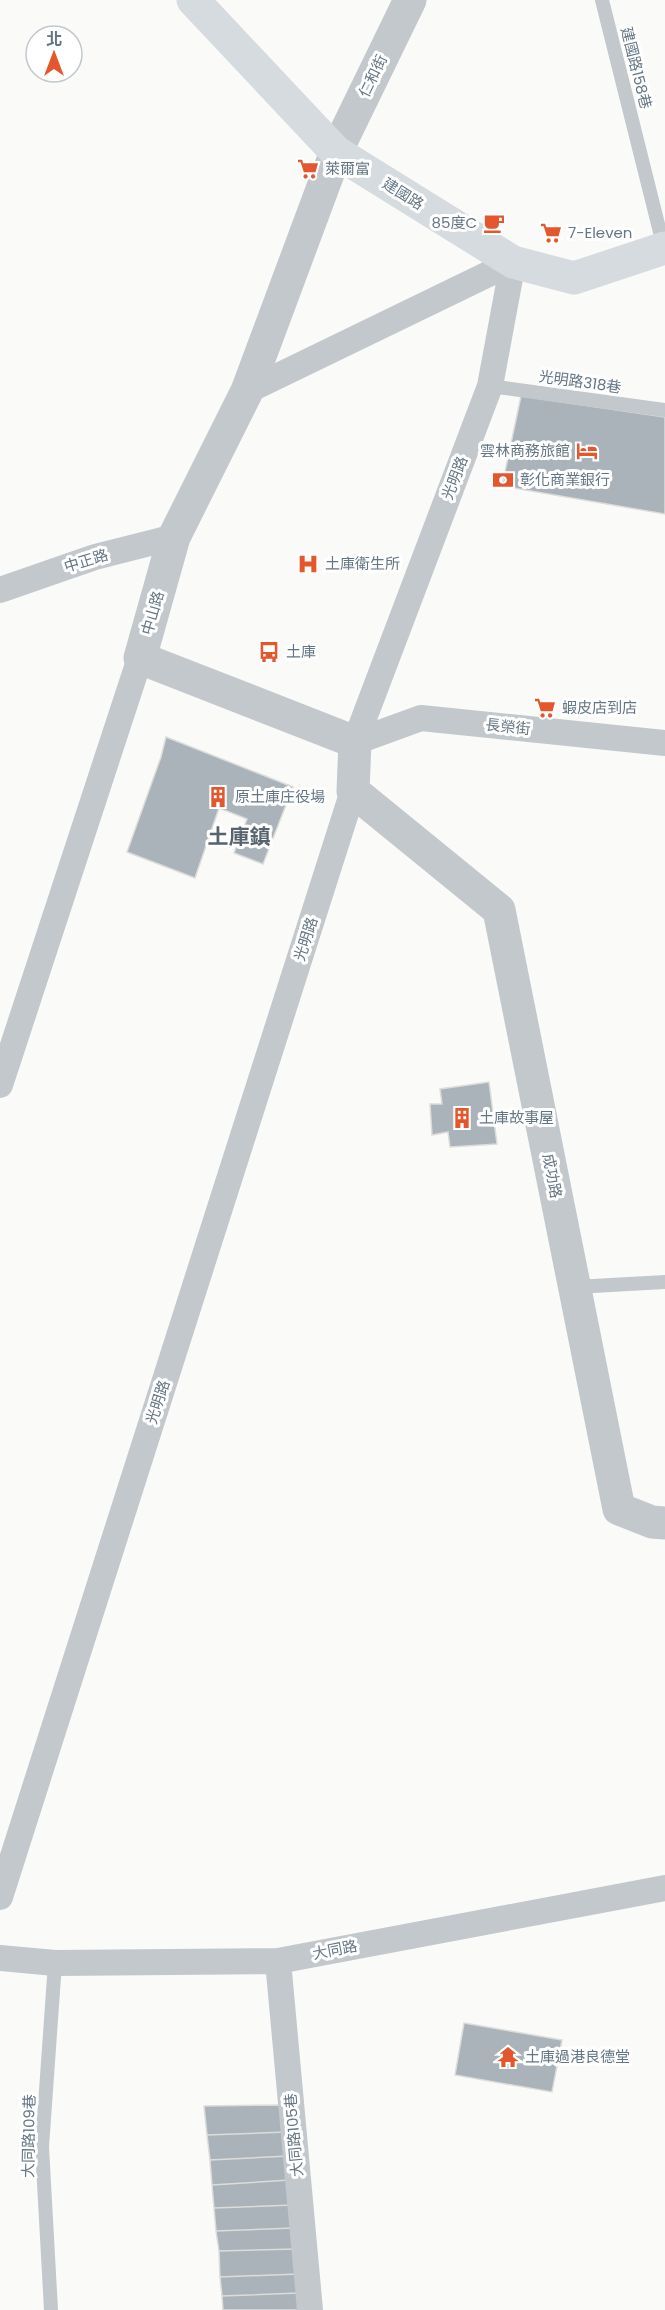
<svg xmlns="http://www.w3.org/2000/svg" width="665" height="2310" font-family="Poppins,'Noto Sans TC',sans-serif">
<rect width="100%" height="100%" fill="#fafaf8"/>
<path fill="#aab3b9" stroke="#dcdcda" stroke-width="1.5" d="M 521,396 L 665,417 L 665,514 L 502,486 Z
M 166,737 L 293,787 L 263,864 L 234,853 L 247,819 L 219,808 L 195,878 L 127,852 L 161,757 Z
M 489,1082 L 497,1144 L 450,1147 L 448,1132 L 432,1135 L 430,1104 L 442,1104 L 440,1089 Z
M 464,2023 L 562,2040 L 552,2092 L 455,2075 Z
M 283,2105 L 286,2132 L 207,2135 L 204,2106 Z
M 286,2132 L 288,2156 L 210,2160 L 207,2135 Z
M 288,2156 L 290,2180 L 212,2185 L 210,2160 Z
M 290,2180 L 293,2205 L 214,2208 L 212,2185 Z
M 293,2205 L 294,2228 L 216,2231 L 214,2208 Z
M 294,2228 L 296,2249 L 219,2251 L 216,2231 Z
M 296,2249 L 298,2274 L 220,2277 L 219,2251 Z
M 298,2274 L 298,2293 L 222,2296 L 220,2277 Z
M 298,2293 L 300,2310 L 223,2310 L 222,2296 Z"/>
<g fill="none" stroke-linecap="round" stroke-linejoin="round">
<path stroke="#c3c8cc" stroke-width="14" d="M 602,0 L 664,248
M 490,386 L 665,410
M 575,1287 L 665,1282
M 51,2310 L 42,2147 L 55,1963"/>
<path stroke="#c3c8cc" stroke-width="26" d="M 247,391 L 513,262 L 490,386 L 355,742
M 0,590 L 95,557 L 174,537
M 355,742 L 421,718 L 665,743
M 0,1085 L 140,658
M 0,1897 L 353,791
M 0,1958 L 55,1963 L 278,1961 L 665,1888
M 278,1961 L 310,2310"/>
<path stroke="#c3c8cc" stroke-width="33" d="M 410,0 L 336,152 L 247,391 L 174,537 L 140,658 L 355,742 L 353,791 L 499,910 L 619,1509 L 652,1522 L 665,1523"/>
<path stroke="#d6dbdf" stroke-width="33" d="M 193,0 L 336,152 L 513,262 L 574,278 L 665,248"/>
</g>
<defs>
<symbol id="supermarket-bare" viewBox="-9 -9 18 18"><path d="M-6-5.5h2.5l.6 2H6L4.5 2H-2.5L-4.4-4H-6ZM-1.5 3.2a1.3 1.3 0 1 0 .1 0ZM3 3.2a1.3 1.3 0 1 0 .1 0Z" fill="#e4572e" stroke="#fff" stroke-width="2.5" paint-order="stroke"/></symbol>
<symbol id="cafe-bare" viewBox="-9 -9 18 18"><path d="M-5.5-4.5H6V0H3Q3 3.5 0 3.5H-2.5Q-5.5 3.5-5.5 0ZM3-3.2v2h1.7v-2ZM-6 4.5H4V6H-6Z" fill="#e4572e" stroke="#fff" stroke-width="2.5" paint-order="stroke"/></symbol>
<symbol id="hotel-bare" viewBox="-9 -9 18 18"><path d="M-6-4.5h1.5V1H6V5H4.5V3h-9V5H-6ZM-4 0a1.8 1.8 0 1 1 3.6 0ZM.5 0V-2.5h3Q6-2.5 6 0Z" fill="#e4572e" stroke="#fff" stroke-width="2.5" paint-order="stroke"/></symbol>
<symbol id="bank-bare" viewBox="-9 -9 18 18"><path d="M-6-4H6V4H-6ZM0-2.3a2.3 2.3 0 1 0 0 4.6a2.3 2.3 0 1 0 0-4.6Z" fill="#e4572e" stroke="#fff" stroke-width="2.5" paint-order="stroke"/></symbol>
<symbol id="hospital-bare" viewBox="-9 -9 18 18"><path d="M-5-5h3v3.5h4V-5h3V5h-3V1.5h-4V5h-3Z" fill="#e4572e" stroke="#fff" stroke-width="2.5" paint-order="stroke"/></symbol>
<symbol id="bus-bare" viewBox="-9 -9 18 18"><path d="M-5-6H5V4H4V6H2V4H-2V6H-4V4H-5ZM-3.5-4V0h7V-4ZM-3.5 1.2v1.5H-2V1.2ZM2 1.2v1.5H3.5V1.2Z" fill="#e4572e" stroke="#fff" stroke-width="2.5" paint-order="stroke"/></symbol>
<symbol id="building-bare" viewBox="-9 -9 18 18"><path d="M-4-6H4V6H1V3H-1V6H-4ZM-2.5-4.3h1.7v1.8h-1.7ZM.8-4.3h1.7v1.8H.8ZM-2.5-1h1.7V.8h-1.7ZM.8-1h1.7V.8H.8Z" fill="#e4572e" stroke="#fff" stroke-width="2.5" paint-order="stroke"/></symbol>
<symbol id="temple-bare" viewBox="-9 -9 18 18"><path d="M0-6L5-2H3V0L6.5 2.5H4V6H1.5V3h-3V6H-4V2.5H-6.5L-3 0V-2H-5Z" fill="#e4572e" stroke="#fff" stroke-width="2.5" paint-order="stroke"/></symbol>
</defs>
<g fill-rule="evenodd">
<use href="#supermarket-bare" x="293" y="154" width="30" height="30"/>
<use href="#cafe-bare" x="479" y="208" width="30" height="30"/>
<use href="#supermarket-bare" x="536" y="218" width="30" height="30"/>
<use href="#hotel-bare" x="572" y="436" width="30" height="30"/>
<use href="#bank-bare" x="488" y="465" width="30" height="30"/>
<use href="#hospital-bare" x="293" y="549" width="30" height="30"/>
<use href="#bus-bare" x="254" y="637" width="30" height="30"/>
<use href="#supermarket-bare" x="530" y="693" width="30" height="30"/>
<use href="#building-bare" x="203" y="782" width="30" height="30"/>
<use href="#building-bare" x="447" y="1103" width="30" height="30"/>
<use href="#temple-bare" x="493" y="2042" width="30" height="30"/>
</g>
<g text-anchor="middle" stroke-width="6" stroke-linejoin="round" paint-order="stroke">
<g font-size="15" fill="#657683" stroke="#fff">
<text transform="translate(636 68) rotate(76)" y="5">建國路158巷</text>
<text transform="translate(373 76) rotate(-64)" y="5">仁和街</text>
<text transform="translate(403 194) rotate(32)" y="5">建國路</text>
<text transform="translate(580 382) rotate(8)" y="5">光明路318巷</text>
<text transform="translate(455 478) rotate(-69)" y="5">光明路</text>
<text transform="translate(86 561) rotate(-17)" y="5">中正路</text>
<text transform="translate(153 613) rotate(-74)" y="5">中山路</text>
<text transform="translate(508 727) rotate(6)" y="5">長榮街</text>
<text transform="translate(306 939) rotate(-72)" y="5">光明路</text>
<text transform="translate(552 1176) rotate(79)" y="5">成功路</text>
<text transform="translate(158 1402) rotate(-72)" y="5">光明路</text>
<text transform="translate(335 1950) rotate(-11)" y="5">大同路</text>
<text transform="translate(294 2135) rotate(-95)" y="5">大同路105巷</text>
<text transform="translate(29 2136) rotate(-89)" y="5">大同路109巷</text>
</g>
<g font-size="15" fill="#657683" stroke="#fff" text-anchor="start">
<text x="325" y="174">萊爾富</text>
<text x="477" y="228" text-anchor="end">85度C</text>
<text x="568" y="238">7-Eleven</text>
<text x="570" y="456" text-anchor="end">雲林商務旅館</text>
<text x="520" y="485">彰化商業銀行</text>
<text x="325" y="569">土庫衛生所</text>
<text x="286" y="657">土庫</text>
<text x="562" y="713">蝦皮店到店</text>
<text x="235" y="802">原土庫庄役場</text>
<text x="479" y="1123">土庫故事屋</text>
<text x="525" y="2062">土庫過港良德堂</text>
</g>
<g font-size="21" font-weight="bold" fill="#57646e" stroke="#fff">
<text x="239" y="844">土庫鎮</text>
</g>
</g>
<g transform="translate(54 54)"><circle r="28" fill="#ffffff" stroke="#c1c8cd" stroke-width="1.5"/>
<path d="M0-4.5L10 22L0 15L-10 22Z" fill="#e4572e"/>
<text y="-9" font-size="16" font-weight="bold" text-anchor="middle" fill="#657683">北</text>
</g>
</svg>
